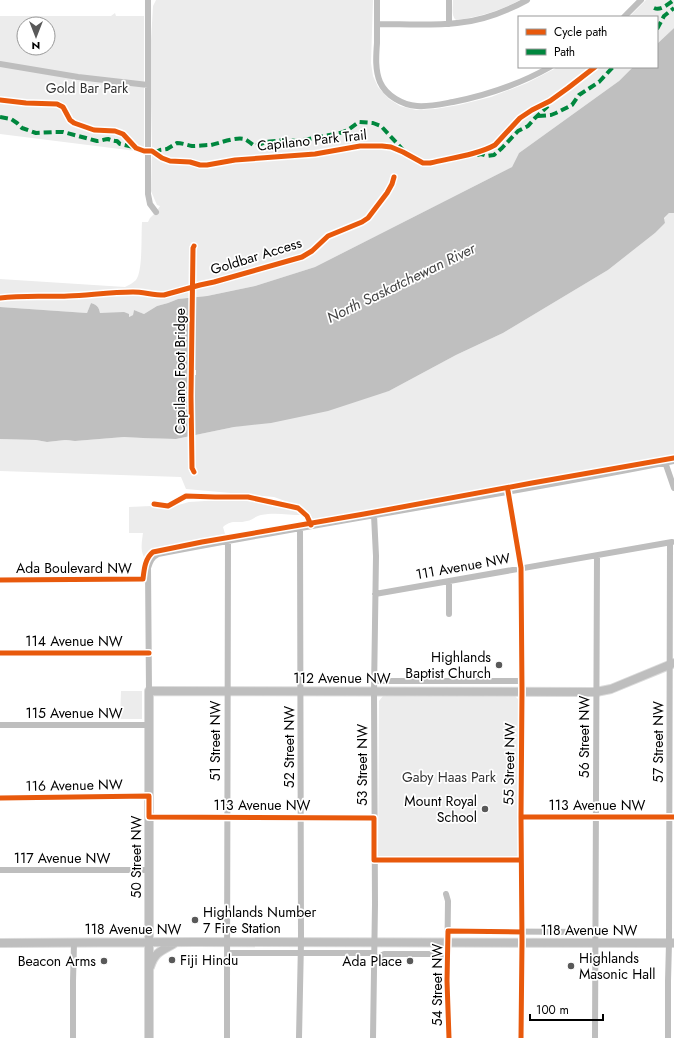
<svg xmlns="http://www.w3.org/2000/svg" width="674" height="1038" font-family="Jost,sans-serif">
<rect width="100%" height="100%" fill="#fff"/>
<path fill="#ececec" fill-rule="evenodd" d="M 156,0 L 373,0 L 371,63 L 373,76 L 378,87 L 389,99 L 400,106 L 416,110 L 435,109 L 459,105 L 491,97 L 527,83 L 558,67 L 633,67 L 619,81 L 519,153 L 512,167 L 315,267 L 255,286 L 207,296 L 178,299 L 168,303 L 157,306 L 144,314 L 134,310 L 133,315 L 129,317 L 115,313 L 100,313 C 99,307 97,305 91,303 L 87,313 L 0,307 L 0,279 L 125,287 C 129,285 133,283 136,280 C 143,271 141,236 142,222 L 148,222 L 150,218 L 156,212 L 160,206 L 157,205 L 151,191 L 152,148 L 150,58 L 153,6 Z
M 453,0 L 520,0 C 500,11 479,17 456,20 C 451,16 453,7 453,0 Z
M 646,0 L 674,0 L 674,28 L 657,44 L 657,17 L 629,17 Z
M 115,13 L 116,16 L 144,16 L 144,152 L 0,134 L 0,16 L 111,16 ZM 24,24 L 48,24 L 48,48 L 24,48 Z
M 669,213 L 674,213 L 674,456 L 573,474 L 540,482 L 509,486 L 371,512 L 312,522 L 308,512 L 299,506 L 274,497 L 186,489 L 181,477 L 0,471 L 0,439 L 36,440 L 47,442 L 65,440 L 70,441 L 75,441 L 124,437 L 176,439 L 234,427 L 389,391 L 456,355 L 503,333 L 608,270 L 655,233 L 665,223 L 664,219 Z
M 221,500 L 246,500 L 263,502 L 295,510 L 302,513 L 302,515 C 288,515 275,512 261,515 C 256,516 252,520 247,521 C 236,524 233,519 223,527 L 225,534 L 152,549 L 151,552 L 144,557 C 140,550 142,541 143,533 L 129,533 L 129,507 L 151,506 L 164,509 L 189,502 Z
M 121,691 L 142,691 L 142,719 L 120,719 Z
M 383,696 L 515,696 L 520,701 L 519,858 L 378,858 L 379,701 Z"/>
<path fill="#bfbfbf" d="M 674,28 L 674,213 L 669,213 L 664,218 L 665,223 L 655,233 L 608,270 L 503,333 L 456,355 L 389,391 L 328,411 L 271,423 L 234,427 L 176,439 L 143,438 L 124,437 L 75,441 L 65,440 L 47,442 L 36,440 L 0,439 L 0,307 L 87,313 L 91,303 C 97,305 99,307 100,313 L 124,312 L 129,314 L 129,317 L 133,315 L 134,310 L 144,314 L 157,306 L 168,303 L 178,299 L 207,296 L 255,286 L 315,267 L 512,167 L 519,153 L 619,81 L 633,67 L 657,67 L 657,44 Z"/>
<path fill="#fff" d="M 195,295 L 195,318 L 196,318 L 196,324 L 194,324 L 194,370 L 196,370 L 196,375 L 194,375 L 194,437 L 190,438 L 191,375 L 188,374 L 188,370 L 190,370 L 190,324 L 188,323 L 188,319 L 190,318 L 191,296 Z"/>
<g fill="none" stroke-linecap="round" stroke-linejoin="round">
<defs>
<path id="major" d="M 0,943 L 196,942 L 674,943
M 150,967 C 155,951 162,951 175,943
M 149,1038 L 149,691 L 596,692 L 611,689 L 674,663"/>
</defs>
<use href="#major" stroke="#dbdbdb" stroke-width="10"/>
<path stroke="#bebebe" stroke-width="6" d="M 148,0 L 148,194 L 150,204 L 156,212
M 377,0 C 377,14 377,28 377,43 C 376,56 375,70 380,82 C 386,96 403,105 417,106 C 429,107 442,104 453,102 C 488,95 520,84 550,67
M 624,17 L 641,0
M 377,24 C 403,24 431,26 457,23 C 482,21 505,12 527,0
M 449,24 L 449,0
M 0,64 L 78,77 L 148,85
M 665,462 L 674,488
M 508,491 L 521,568 L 522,691 L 521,817 L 522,942 L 521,1038
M 154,504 L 168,506 L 186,496 L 215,497 L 248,497 L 298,508 L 307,516 L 311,525
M 0,580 L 148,579
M 449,581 L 449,614
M 375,594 L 672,542
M 0,653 L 149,653
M 375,681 L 522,681
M 149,691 L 148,568 C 150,561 152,557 158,554 C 330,521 503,495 674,461
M 0,725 L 149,725
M 0,798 L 149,796
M 149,817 L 374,818
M 521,817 L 674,817
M 0,870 L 149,870
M 446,894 L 448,901 L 447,981 L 449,1038
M 448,931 L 595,932
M 227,953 L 374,953
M 374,957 L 379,957 L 384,954 L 437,954 L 441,956 L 448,956
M 73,1038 L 73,981 L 74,943
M 227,1038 L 227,981 L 228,540
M 299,1038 L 301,942 L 300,528
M 373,1038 L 375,904 L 374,691 L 376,556 L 374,515
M 595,1038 L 597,556
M 668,1038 L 668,981 L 669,943 L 670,543"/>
<use href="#major" stroke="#bebebe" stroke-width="8"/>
<path stroke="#00873e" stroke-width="4" stroke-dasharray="8 4" stroke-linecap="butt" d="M 654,8 C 661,11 668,4 674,0
M 657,29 L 664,16 L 674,8
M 538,116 L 551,115 L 556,113 L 572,105 L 579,95 L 599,82 L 613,67
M 0,117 L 11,119 L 17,123 L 22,128 L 36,133 L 55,132 L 63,132 L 97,141 C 101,141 105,139 108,139 C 111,140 113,141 117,141 L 120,144 L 134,147
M 154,153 L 160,150 L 167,149 L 177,143 C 182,143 187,145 192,146 C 198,146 205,145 211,145 C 220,143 235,137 244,139 C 248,140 251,144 255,146 L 266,142 L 284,140 L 298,141 L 340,133 L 348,130 L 359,122 L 373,123 L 381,126 L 404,151
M 477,155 L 481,154 L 487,156 L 494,155 L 502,148 L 518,131 L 528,126 L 535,118 L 548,106"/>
<defs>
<path id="cycleway" d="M 0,100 L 26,103 L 57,104 L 63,107 L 70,120 L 74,123 L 94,130 L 115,131 L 123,134 L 136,148 L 144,151 L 152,151 L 162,158 L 170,161 L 190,162 L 200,165 L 207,165 L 235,160 L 315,154 L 360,146 L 382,146 L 391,147 L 403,152 L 423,163 L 430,163 C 450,158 477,155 495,145 L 520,118 L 532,110 L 550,101 L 568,88 L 595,67
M 0,298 C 23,295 45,297 68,296 C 90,295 111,292 133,292 C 143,292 153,295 164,295 L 200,285 L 214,282 L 302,257 L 312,251 L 328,236 L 362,222 L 368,218 L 387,193 L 392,184 L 394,177
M 194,472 L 192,468 L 191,396 L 193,248 L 194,246
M 508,491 L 521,568 L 522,691 L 521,817 L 522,942 L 521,1038
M 154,504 L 168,506 L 186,496 L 215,497 L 248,497 L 298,508 L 307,516 L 311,525
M 0,580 L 143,579 C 144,570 145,558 153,552 L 202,542 L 364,514 L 532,483 L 674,458
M 0,653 L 149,653
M 0,798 L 149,796 L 149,817 L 374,818 L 374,860 L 521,860
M 521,817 L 674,817
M 449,1038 L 447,981 L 448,931 L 522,932"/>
</defs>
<use href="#cycleway" stroke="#fff" stroke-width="8"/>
<use href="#cycleway" stroke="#e8590c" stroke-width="5"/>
</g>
<g fill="#595959" stroke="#fff" stroke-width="1.5">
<circle cx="499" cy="665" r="4"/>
<circle cx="485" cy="809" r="4"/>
<circle cx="195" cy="920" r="4"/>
<circle cx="172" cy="960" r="4"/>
<circle cx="104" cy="961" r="4"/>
<circle cx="410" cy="961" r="4"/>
<circle cx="571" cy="966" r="4"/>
</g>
<g text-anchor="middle" stroke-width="3.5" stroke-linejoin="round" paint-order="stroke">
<g font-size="14" fill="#333" stroke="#fff">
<text x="87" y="93">Gold Bar Park</text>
<text x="449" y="782">Gaby Haas Park</text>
</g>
<g font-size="14" fill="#000" stroke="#fff">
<text transform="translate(312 140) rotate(-6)" y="5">Capilano Park Trail</text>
<text transform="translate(256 256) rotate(-17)" y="5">Goldbar Access</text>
<text transform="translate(180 371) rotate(-90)" y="5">Capilano Foot Bridge</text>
<text transform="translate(463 566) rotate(-10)" y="5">111 Avenue NW</text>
<text x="74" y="573">Ada Boulevard NW</text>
<text x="74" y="646">114 Avenue NW</text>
<text x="342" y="683">112 Avenue NW</text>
<text x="74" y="718">115 Avenue NW</text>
<text transform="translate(584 737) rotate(-90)" y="5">56 Street NW</text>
<text transform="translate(215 741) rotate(-90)" y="5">51 Street NW</text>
<text transform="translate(658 742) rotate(-90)" y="5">57 Street NW</text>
<text transform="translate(289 747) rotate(-90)" y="5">52 Street NW</text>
<text transform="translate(509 764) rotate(-89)" y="5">55 Street NW</text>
<text transform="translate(362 765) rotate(-90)" y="5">53 Street NW</text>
<text transform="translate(74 785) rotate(-1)" y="5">116 Avenue NW</text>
<text x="262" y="810">113 Avenue NW</text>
<text x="597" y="810">113 Avenue NW</text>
<text transform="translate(136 857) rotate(-90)" y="5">50 Street NW</text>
<text x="62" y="863">117 Avenue NW</text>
<text x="133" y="934">118 Avenue NW</text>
<text x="589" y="935">118 Avenue NW</text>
<text transform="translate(437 985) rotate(-90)" y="5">54 Street NW</text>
</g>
<g font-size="14" fill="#000" stroke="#fff" text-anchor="end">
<text x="491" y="662">Highlands<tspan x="491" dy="16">Baptist Church</tspan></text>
<text x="477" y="806">Mount Royal<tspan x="477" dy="16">School</tspan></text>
<text x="203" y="917" text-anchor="start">Highlands Number<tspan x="203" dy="16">7 Fire Station</tspan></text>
<text x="579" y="963" text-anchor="start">Highlands<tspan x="579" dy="16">Masonic Hall</tspan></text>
<text x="180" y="965" text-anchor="start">Fiji Hindu</text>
<text x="96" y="966">Beacon Arms</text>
<text x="402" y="966">Ada Place</text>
</g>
<g font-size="15" font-style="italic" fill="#444" stroke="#fff">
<text transform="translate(401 283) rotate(-26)" y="5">North Saskatchewan River</text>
</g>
</g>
<rect x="518" y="16" width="140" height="52" fill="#ffffff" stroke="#999999"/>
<rect x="526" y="29" width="20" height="6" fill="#e8590c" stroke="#999999"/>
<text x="554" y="36" font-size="12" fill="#000000">Cycle path</text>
<rect x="526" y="49" width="20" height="6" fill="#00873e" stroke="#999999"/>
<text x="554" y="56" font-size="12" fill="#000000">Path</text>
<g transform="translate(36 36) rotate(180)"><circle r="19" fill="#ffffff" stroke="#999999"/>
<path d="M0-3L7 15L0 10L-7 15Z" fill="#595959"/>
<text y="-6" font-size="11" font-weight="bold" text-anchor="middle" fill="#000000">N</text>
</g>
<path d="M530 1014v6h73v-6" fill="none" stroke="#000000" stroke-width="2"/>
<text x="536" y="1014" font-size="12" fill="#000000" stroke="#ffffff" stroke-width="3" paint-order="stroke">100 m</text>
</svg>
